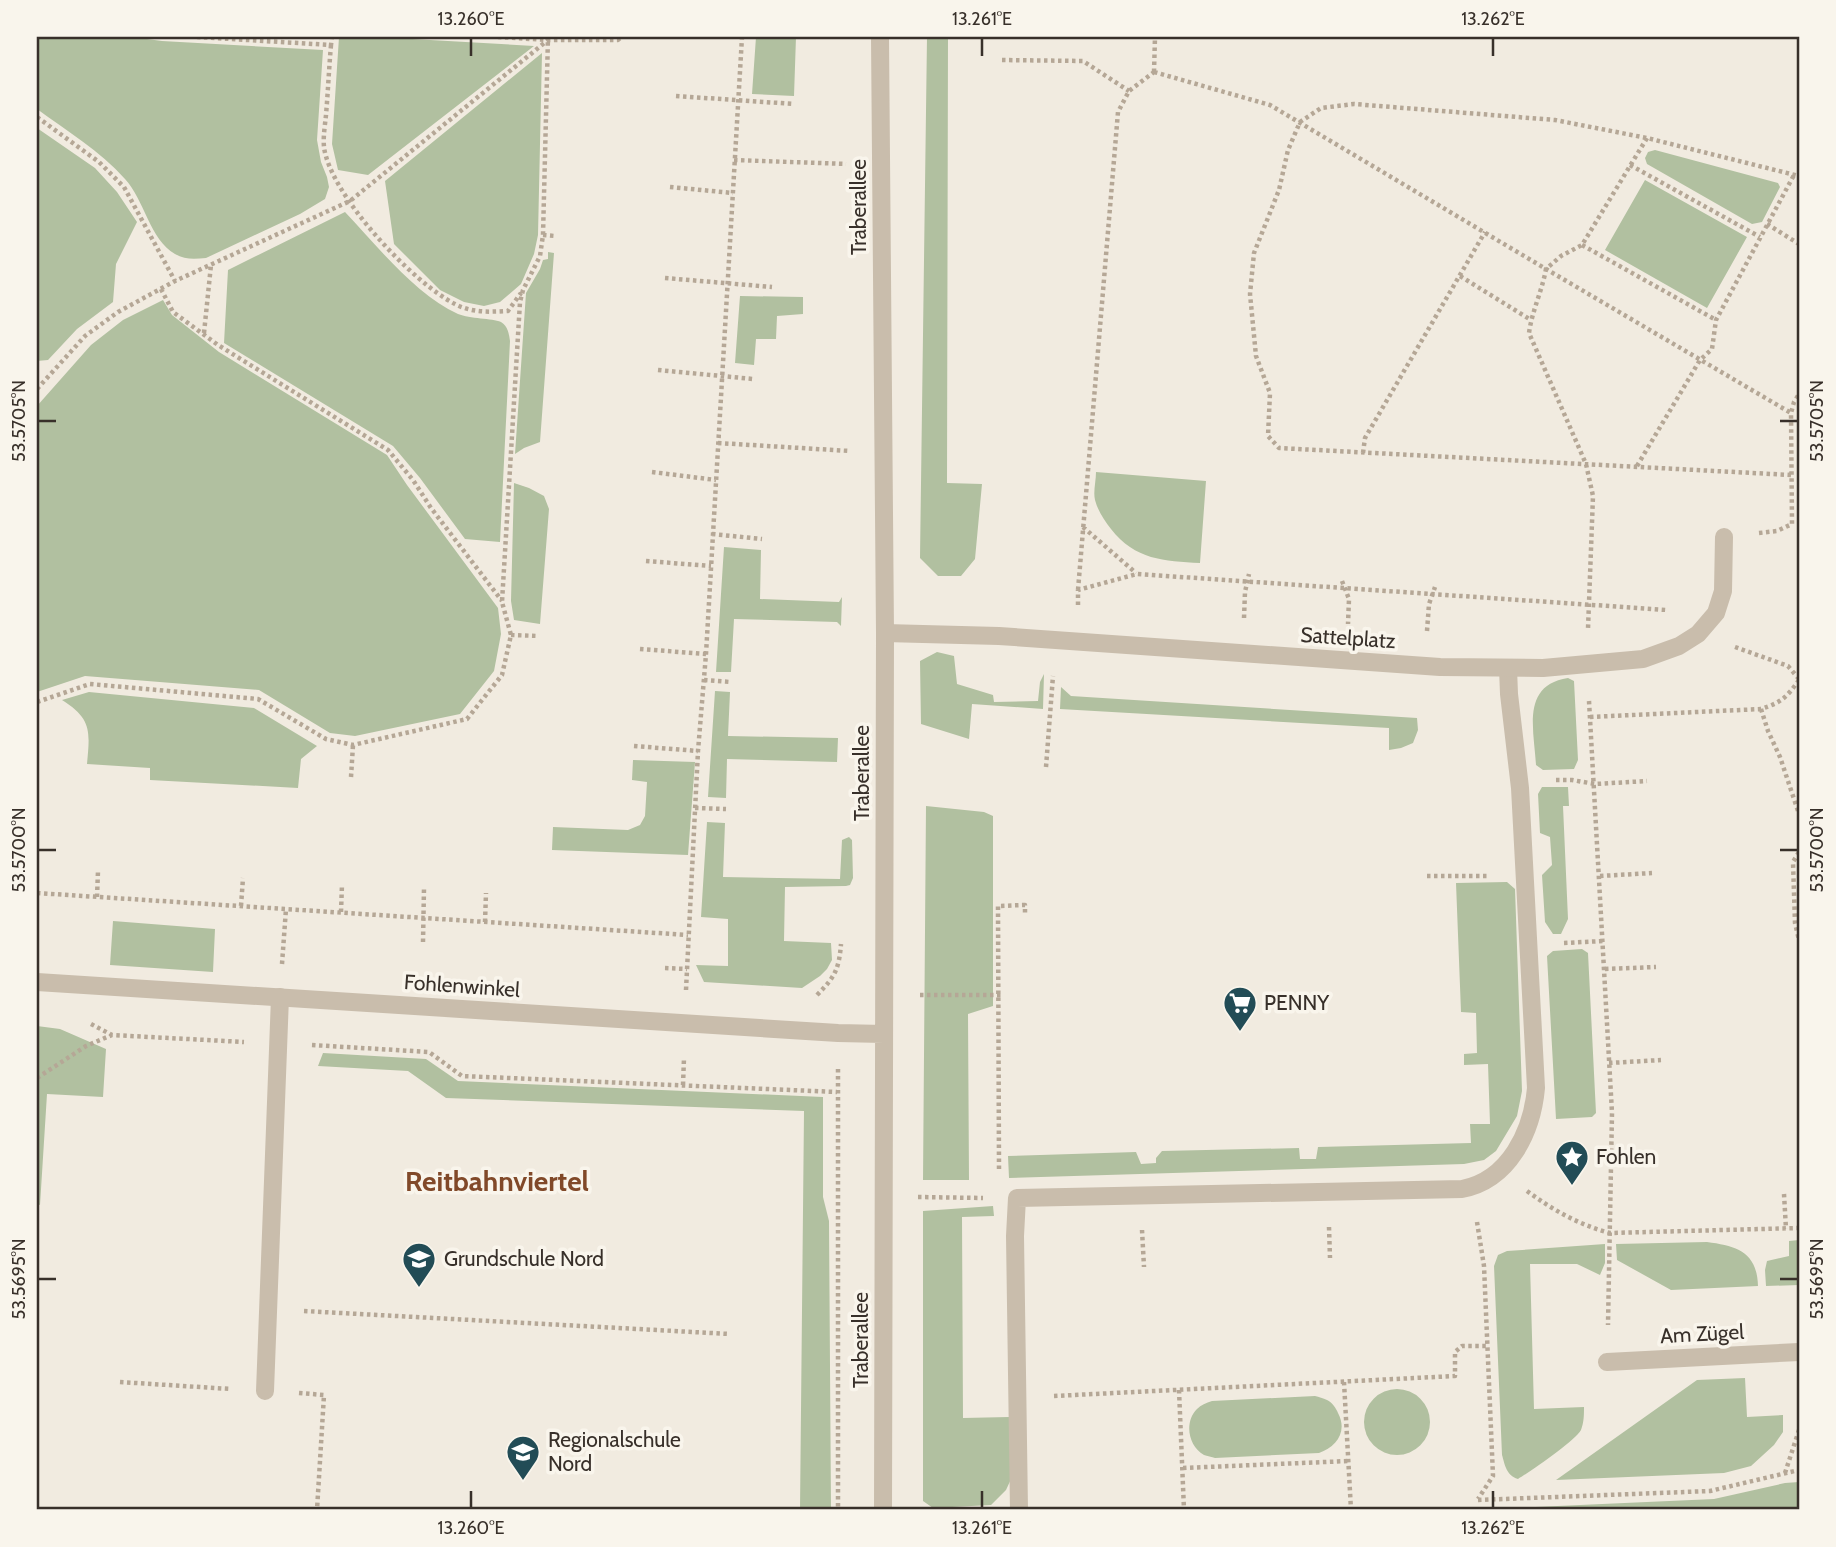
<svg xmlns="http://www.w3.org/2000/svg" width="1836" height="1547" font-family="Cabin,sans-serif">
<rect width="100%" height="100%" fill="#f1ebe0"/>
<path fill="#b1c0a0" d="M 37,37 L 132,37 L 162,41 L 323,50 L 317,140 L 321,162 L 327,177 L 329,187 L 325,199 L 300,214 L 206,258 C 195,259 185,260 175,254 C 150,240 144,199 125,179 C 100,151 67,131 37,109 Z
M 339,37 L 377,37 L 534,46 L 368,175 L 338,170 L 332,144 Z
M 756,37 L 796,37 L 794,96 L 752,94 Z
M 927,37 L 948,37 L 947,483 L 982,484 L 975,559 L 961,576 L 938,576 L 920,558 Z
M 542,53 L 538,235 L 534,254 L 521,284 L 500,302 L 484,306 L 464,302 L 440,290 L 394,244 L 385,181 Z
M 37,128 L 95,168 L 117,192 L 137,222 L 116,264 L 113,302 L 77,329 L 48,360 L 37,361 Z
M 1655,150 L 1778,183 L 1780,187 L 1762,222 L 1752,224 L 1647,164 L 1645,158 L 1648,152 Z
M 1645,180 L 1747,237 L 1707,308 L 1605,250 Z
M 345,212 C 377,246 416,295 458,314 C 470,319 492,318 501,322 C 508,326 509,334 510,341 L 500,542 L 465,539 L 420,478 L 393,446 L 224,343 L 228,270 Z
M 548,252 L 554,253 L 540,442 L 524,448 L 515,454 L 526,293 L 540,269 L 543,260 L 548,259 Z
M 740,296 L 803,297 L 803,314 L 777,316 L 776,339 L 756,339 L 754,365 L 735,363 Z
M 163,300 L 172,315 L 219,352 L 387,455 L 407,485 L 498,608 L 501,634 L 494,671 L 460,714 L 355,736 L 330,733 L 259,690 L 85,676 L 37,692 L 37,406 L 91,345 L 123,320 Z
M 1096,472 L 1206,481 L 1200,563 C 1164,561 1135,560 1111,529 C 1104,520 1098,511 1095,500 C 1093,492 1096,481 1096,472 Z
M 514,483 L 529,488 L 544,496 L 549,509 L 540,624 L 514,620 L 511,601 Z
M 724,547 L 761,550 L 760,599 L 839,602 L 842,597 L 841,626 L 837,622 L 734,619 L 731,672 L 716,672 Z
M 937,652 L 954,656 L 957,684 L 993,695 L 994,702 L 1038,701 L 1040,682 L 1044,674 L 1043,709 L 972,704 L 969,739 L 921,724 L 920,661 Z
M 1568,678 L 1574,681 L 1578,760 L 1574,769 L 1543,770 L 1536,765 C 1534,730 1521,685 1568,678 Z
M 1061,687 L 1071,696 L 1417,718 L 1418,730 L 1413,743 L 1401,748 L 1389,750 L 1389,728 L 1060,709 Z
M 715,691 L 730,692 L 728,736 L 838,738 L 837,762 L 727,759 L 726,798 L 708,797 Z
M 89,692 L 254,708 L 317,746 L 301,759 L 298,788 L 150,780 L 150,768 L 87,764 C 90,731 92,719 62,700 Z
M 633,760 L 695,762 L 688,855 L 552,850 L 553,827 L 628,830 L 640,825 L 645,816 L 647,782 L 632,780 Z
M 1542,787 L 1568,787 L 1569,806 L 1563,806 L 1568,919 L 1561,934 L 1553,934 L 1545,922 L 1542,875 L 1552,865 L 1550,837 L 1540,833 L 1538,794 Z
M 926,806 L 984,812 L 993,816 L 993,1006 L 968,1014 L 969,1180 L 923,1180 Z
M 707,822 L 725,823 L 723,877 L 840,879 L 842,840 L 849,837 L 852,840 L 853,878 L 850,885 L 846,886 L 785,887 L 784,941 L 831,943 L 832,960 L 827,969 L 820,976 L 802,988 L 704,982 L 696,965 L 728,966 L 728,919 L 701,917 Z
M 1507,882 L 1515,889 L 1522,1091 L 1517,1116 L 1496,1151 L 1484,1160 L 1464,1164 L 1009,1178 L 1008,1156 L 1136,1152 L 1141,1164 L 1156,1163 L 1156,1158 L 1162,1151 L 1299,1148 L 1300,1159 L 1316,1159 L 1318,1147 L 1471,1143 L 1470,1124 L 1490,1124 L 1488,1064 L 1464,1065 L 1464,1054 L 1477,1053 L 1476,1013 L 1461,1012 L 1456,883 Z
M 113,921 L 215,929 L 213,972 L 110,965 Z
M 1582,949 L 1588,953 L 1596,1113 L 1592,1117 L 1556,1119 L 1547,956 L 1553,951 Z
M 37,1026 L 60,1029 L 106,1049 L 103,1097 L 47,1094 L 40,1205 L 37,1204 Z
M 323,1053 L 426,1059 L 458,1081 L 823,1097 L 823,1197 L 829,1221 L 831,1510 L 800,1510 L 804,1111 L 446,1098 L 408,1071 L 318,1066 Z
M 993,1206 L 994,1216 L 962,1217 L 963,1418 L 1009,1417 L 1012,1477 L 1006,1490 L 991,1505 L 933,1508 L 923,1501 L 923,1211 Z
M 1799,1240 L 1799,1285 L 1766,1286 L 1765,1270 L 1767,1261 L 1789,1256 L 1789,1241 Z
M 1707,1242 C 1737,1246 1757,1252 1758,1286 L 1671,1290 L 1617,1260 L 1616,1244 Z
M 1605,1244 L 1605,1263 L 1600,1275 L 1577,1264 L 1530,1264 L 1534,1409 L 1584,1407 C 1584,1415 1584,1422 1581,1430 C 1575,1441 1531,1471 1518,1479 C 1506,1475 1505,1465 1502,1455 L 1494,1266 L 1498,1255 L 1507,1251 Z
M 1745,1378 L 1747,1417 L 1783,1415 L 1783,1432 L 1774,1445 L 1751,1466 L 1724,1473 L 1556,1480 L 1697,1380 Z
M1364 1422a33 33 0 1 1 66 0a33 33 0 1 1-66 0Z
M 1315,1396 C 1319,1397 1323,1398 1327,1400 C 1332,1402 1336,1408 1338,1413 C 1348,1432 1336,1447 1319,1453 L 1215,1458 C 1212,1457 1207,1456 1204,1455 C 1188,1446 1184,1422 1197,1409 C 1201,1405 1206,1403 1212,1401 Z
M 1799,1482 L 1799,1510 L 1466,1510 L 1714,1499 L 1785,1483 Z"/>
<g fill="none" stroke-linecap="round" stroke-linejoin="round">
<path stroke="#b5a796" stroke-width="4.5" stroke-dasharray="3.5 3.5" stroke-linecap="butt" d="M 197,37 L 331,45 L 332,37
M 498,37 L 548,40 L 618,40 L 621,37
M 331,45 C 329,68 328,91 326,115 C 325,125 323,137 324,147 C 330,195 413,283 455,304 C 472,313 489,312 508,311 L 521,293
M 1002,60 L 1083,61 L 1129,91
M 1154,72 L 1270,105 L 1546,269 C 1542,291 1532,311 1529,333 L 1586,464 L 1593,496 L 1588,629
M 1154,72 L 1155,37
M 676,96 L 794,104
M 37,117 L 99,162 L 124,187 L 175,281
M 1647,138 L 1582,245 L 1561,256 L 1546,269 L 1791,413
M 734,160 L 846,164
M 1630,165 L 1760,237
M 670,187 L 733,193
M 1767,224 L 1799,244
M 543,235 L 555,236
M 1582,245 L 1716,320
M 1460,276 L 1531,320
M 665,278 L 772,287
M 161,289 L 173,312 L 218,345 L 388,450 L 413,480 L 431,508 L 502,601
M 204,333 L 211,265
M 658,370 L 753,379
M 37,389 L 85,336 L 118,312 L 175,281 L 350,201 L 548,40
M 718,443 L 850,451
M 1363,453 L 1365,438 L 1485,232
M 1637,466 L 1700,360 L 1712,349 L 1716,320 L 1794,175
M 652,472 L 716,480
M 1791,475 L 1279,448 L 1268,436 L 1270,393 L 1256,356 L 1250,294 L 1254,253 L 1279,190 L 1288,150 L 1300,122 L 1321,108 L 1354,104 L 1555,120 L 1647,138 L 1799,176
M 1083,527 L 1136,573
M 1759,533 L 1777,531 L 1792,524 L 1791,413 L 1794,402 L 1799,394
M 712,534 L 762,539
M 646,561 L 711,566
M 1342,581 L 1349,599 L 1348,624
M 1078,590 L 1118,112 L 1129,91 L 1154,72
M 1078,605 L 1078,590 L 1137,574 L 1667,610
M 1244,618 L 1245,592 L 1249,574
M 1427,631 L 1429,604 L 1435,587
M 511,635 L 539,636
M 1735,647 L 1788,666 L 1799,679
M 640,649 L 706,654
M 704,680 L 730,682
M 1589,701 L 1612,1113 L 1608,1325
M 37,702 L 90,684 L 258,699 L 326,739 L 353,745 L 467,719 L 502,675 L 511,635 L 502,602 L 520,302 L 523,290 L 540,256 L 543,235 L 548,37
M 1761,709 L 1768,731 L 1780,757 L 1799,814
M 1590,717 L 1761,709 C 1782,702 1786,698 1799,680
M 634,746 L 698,751
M 1046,767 L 1053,676
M 351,777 L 353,745
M 1556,780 L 1572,780 L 1595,784 L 1647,781
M 695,808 L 726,809
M 1799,852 L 1793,862 L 1795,923 L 1799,940
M 1427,876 L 1489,876
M 1600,876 L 1652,873
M 37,893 L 688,935
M 97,897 L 98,871
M 241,906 L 243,878
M 341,912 L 342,884
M 485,922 L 486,893
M 423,942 L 424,888
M 1564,943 L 1603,941
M 282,964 L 286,909
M 665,968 L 687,969
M 1605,969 L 1656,967
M 686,990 L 698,751 L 706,654 L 742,37
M 817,995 C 835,977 839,969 841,944
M 920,995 L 1002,995
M 91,1024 L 112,1035 L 244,1042
M 312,1045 L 429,1052 L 462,1076 L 837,1092
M 1609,1063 L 1661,1060
M 838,1069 L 838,1510
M 37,1078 L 86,1046 L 112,1035
M 683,1085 L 684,1058
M 999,1169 L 998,906 L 1025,905 L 1025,915
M 1527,1191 C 1553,1210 1579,1225 1610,1233 L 1799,1228
M 1784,1194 L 1786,1229
M 918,1197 L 983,1198
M 1477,1222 L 1484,1266 L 1493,1476 L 1478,1499
M 1329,1227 L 1330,1258
M 1142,1230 L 1144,1267
M 304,1311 L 730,1334
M 120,1382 L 231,1389
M 1344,1382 L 1351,1510
M 1179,1390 L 1184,1510
M 299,1393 L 324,1395 L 317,1510
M 1054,1396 L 1455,1376 L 1455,1352 L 1462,1346 L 1487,1346
M 1183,1468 L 1349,1461
M 1785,1473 L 1799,1430
M 1478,1500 L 1710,1491 L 1799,1470"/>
<path stroke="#c9bdac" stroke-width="18" d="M 265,1391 L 280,997
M 1019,1510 L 1015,1236 L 1017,1198 L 1462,1189 C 1509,1180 1532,1132 1536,1088 L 1520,788 L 1509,694 L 1508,668"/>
<path stroke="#c9bdac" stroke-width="18" d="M 880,37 L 885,633 L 883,1510
M 885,633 L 999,636 L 1440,667 L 1543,668 L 1643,659 L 1679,646 L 1698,634 L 1716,613 L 1723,591 L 1724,537
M 37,982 L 838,1033 L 884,1034
M 1607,1362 L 1799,1352"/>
</g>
<path fill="none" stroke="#38302a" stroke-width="2.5" d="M 471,38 L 471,56M 982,38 L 982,56M 1493,38 L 1493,56M 38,421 L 56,421M 1780,421 L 1798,421M 38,850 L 56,850M 1780,850 L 1798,850M 38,1279 L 56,1279M 1780,1279 L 1798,1279M 471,1491 L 471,1508M 982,1491 L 982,1508M 1493,1491 L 1493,1508"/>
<defs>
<symbol id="supermarket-pin" viewBox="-11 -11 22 30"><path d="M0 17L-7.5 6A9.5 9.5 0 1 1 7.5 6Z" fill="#224c56" stroke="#f9f5ec"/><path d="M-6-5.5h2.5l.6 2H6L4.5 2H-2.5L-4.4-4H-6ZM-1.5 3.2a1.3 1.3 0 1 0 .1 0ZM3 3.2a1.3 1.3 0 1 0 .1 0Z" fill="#fff"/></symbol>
<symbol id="sight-pin" viewBox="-11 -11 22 30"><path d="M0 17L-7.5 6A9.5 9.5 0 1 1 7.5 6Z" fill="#224c56" stroke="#f9f5ec"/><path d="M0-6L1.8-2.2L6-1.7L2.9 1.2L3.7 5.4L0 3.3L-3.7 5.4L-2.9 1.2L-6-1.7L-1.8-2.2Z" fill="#fff"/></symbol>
<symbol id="school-pin" viewBox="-11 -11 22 30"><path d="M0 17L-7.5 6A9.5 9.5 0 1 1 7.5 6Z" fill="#224c56" stroke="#f9f5ec"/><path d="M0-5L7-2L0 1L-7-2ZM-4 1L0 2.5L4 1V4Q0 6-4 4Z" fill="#fff"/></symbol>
</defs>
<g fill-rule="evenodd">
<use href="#supermarket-pin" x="1221" y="984" width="38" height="52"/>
<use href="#sight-pin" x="1553" y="1138" width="38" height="52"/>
<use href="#school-pin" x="400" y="1240" width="38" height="52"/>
<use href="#school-pin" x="504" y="1433" width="38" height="52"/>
</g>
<g text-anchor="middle" stroke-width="7" stroke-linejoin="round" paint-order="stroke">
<g font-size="21" fill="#38302a" stroke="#f9f5ec">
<text transform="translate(859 207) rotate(-90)" y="7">Traberallee</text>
<text transform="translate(1348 638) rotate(4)" y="7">Sattelplatz</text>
<text transform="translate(862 773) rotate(-90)" y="7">Traberallee</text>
<text transform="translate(462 986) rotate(4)" y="7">Fohlenwinkel</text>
<text transform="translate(1702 1334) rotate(-3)" y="7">Am Zügel</text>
<text transform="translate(861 1340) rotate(-90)" y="7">Traberallee</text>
</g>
<g font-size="21" fill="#38302a" stroke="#f9f5ec" text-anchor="start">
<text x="1264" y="1010">PENNY</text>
<text x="1596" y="1164">Fohlen</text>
<text x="444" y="1266">Grundschule Nord</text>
<text x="548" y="1447">Regionalschule<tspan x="548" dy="24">Nord</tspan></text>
</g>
<g font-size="28" font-weight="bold" fill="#814929" stroke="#f9f5ec">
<text x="497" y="1191">Reitbahnviertel</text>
</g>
</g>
<rect width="1836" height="1547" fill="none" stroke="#f9f5ec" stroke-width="77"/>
<rect x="38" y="38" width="1760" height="1470" fill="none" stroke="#38302a" stroke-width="2.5"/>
<g font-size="18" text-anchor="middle" fill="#38302a">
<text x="471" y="25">13.260°E</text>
<text x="982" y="25">13.261°E</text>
<text x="1493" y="25">13.262°E</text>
<text transform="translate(19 421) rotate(-90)" y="6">53.5705°N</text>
<text transform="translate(1817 421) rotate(-90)" y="6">53.5705°N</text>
<text transform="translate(19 850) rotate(-90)" y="6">53.5700°N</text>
<text transform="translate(1817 850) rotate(-90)" y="6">53.5700°N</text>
<text transform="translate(19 1279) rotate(-90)" y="6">53.5695°N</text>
<text transform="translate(1817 1279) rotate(-90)" y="6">53.5695°N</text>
<text x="471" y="1534">13.260°E</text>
<text x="982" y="1534">13.261°E</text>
<text x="1493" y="1534">13.262°E</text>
</g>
</svg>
